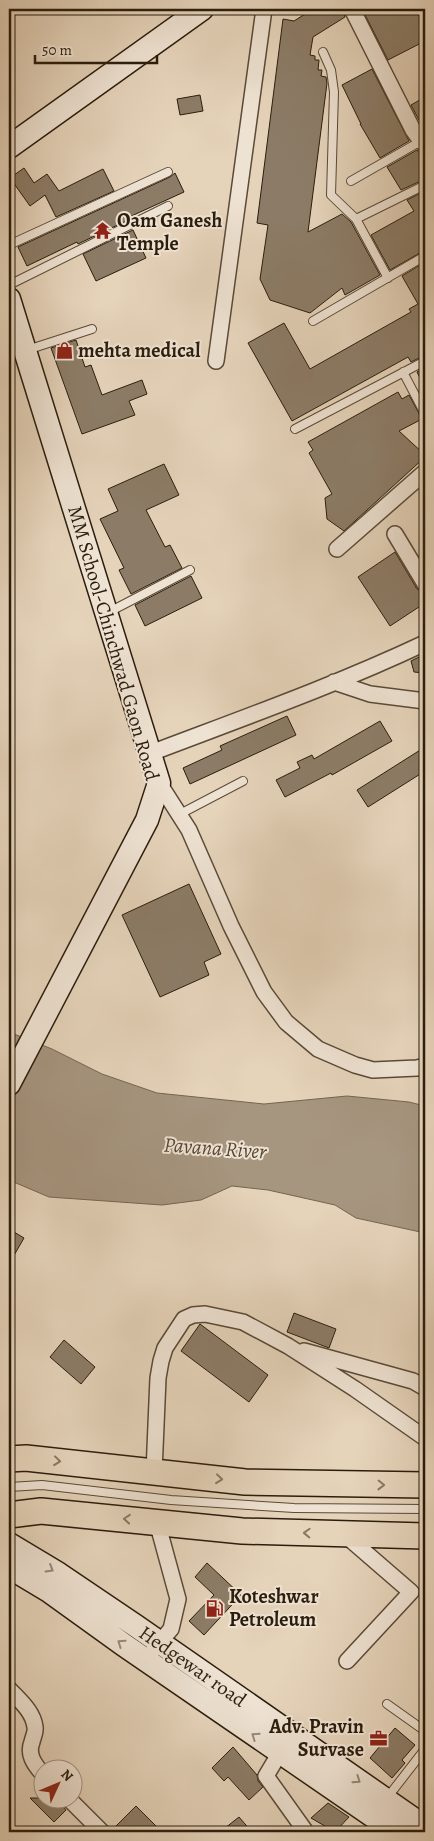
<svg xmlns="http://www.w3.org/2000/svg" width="434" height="1841" font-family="Alegreya,serif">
<rect width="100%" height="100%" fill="#e5d3ba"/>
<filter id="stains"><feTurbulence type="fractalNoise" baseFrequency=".004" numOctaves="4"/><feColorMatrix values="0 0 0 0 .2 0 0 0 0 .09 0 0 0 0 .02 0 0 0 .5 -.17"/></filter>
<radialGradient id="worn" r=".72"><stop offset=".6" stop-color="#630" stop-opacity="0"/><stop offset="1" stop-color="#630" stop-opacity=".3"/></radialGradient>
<path fill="#a6957f" stroke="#756551" d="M 9,1032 L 52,1049 L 102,1074 L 157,1093 L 264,1104 L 347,1096 L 409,1102 L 425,1106 L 425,1233 L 356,1218 L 335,1205 L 268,1190 L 232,1186 L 201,1200 L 162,1205 L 49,1197 L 9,1180 Z"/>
<path fill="#8c7c67" stroke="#2b1d0d" d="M 313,9 L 343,9 L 345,17 L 313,37 L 310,55 L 315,56 L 315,60 L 319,60 L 318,70 L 322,70 L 321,76 L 326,77 L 327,83 L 308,232 L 342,214 L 351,222 L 380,275 L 345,295 L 342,288 L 310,313 L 270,300 L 260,279 L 268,225 L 257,223 L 283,19 L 294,21 Z
M 362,9 L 416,9 L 425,29 L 425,41 L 388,60 Z
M 372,69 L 409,141 L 380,158 L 360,124 L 361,124 L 342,85 Z
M 200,95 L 203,111 L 180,115 L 177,99 Z
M 425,97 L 425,117 L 419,120 L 411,105 Z
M 417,150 L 425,160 L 425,179 L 401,190 L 387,167 Z
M 24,168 L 34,183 L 47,174 L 59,191 L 103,169 L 114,191 L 56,217 L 45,195 L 30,206 L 10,178 Z
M 175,173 L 184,192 L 127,218 L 128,220 L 78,244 L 77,242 L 27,266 L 18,247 L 170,177 Z
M 425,191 L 425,250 L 390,270 L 371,235 L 414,211 L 407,200 Z
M 133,230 L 146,258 L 96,281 L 83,254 Z
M 425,262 L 425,355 L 411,362 L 408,357 L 292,421 L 248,343 L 284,323 L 310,369 L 411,312 L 409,309 L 418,304 L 402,276 Z
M 76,340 L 85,367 L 91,365 L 102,395 L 142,380 L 147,394 L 129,401 L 135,415 L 82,434 L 51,348 Z
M 425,367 L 425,402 L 419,390 L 424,386 L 417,372 Z
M 398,392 L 402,399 L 409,395 L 422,419 L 399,431 L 425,455 L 425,457 L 344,531 L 327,519 L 325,498 L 332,494 L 309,453 L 313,450 L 308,442 Z
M 164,464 L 179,495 L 146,510 L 165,547 L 170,545 L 182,568 L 131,594 L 119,570 L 124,568 L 100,519 L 118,511 L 108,489 Z
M 395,552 L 417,589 L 425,593 L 425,603 L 390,626 L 358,577 Z
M 191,576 L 202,598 L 145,626 L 135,605 Z
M 425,654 L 425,673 L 414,672 L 411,661 Z
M 287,716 L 296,735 L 190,784 L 183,768 L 222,750 L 220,746 Z
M 380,721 L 392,741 L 332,775 L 331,773 L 285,797 L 276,780 L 300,768 L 297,762 L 312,755 L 314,759 Z
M 425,747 L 425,771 L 368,807 L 357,790 Z
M 189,884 L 221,954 L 204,962 L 209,975 L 160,997 L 122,915 Z
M 9,1229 L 24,1238 L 9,1264 Z
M 294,1313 L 336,1329 L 329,1348 L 287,1332 Z
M 200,1324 L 268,1375 L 249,1402 L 181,1351 Z
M 64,1340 L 95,1367 L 81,1384 L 50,1357 Z
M 207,1563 L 241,1595 L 204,1635 L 189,1621 L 214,1595 L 195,1577 Z
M 395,1728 L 415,1745 L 402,1760 L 405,1763 L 392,1778 L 370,1758 Z
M 233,1747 L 257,1775 L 258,1781 L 263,1787 L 249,1800 L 228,1777 L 224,1781 L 212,1768 Z
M 30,1798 L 59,1798 L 61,1804 L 66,1810 L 54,1822 Z
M 328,1803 L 349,1817 L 335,1832 L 311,1818 Z
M 136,1806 L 156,1826 L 149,1832 L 122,1832 L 116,1826 Z
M 239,1817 L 252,1832 L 220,1832 Z"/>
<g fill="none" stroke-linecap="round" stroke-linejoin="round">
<defs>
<path id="lane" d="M 323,52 L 331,70 L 334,92 L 331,195 L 356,219 L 425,185
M 351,181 L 421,141
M 356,219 L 388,278
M 9,245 L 168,172
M 9,285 L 168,206
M 313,321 L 425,256
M 27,350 L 92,329
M 403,372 L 425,414
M 295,429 L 425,361
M 109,612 L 190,570
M 180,814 L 243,781
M 9,1487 L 42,1485 L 171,1500 L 294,1508 L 425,1509
M 387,1704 L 425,1731
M 387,1798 L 425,1749"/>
<path id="street" d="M 352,9 L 413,130 L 421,141 L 425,144
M 216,361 L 264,9
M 395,534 L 425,584
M 337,549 L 425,472
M 334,682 L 370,694 L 425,701
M 151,753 C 243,718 336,685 425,643
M 159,783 L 189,830 L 231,926 L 264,992 L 286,1022 L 318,1049 L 355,1065 L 373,1070 L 417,1068 L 425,1066
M 304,1351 L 413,1381 L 425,1388
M 154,1472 L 158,1378 L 161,1361 L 165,1348 L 184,1319 L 193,1315 L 205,1314 L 243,1322 L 288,1346 L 355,1389 L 425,1438
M 344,1534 L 411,1592 L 347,1661
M 154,1649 L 171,1629 L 178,1599 L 157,1522
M 9,1689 C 19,1700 33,1711 35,1727 C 36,1732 33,1737 32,1742 C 27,1754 34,1764 42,1773
M 285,1744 L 266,1776 L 306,1832
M 68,1798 L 102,1832"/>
<path id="secondary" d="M 9,147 L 202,9
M 9,299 L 159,783 L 147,820 L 9,1084
M 9,1544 L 59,1574 L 136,1626 L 425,1827
M 9,1567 L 49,1591 L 124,1645 L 396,1832"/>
<path id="primary" d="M 9,1459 L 26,1458 L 245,1482 L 425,1485
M 9,1515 L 41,1511 L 242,1531 L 425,1536"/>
</defs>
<use href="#lane" stroke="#5a4a38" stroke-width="10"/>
<use href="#street" stroke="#5a4a38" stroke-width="18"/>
<use href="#secondary" stroke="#2b1d0d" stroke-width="25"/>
<use href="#primary" stroke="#2b1d0d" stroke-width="28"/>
<use href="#lane" stroke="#eee2d2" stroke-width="8"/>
<use href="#street" stroke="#eee2d2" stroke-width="15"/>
<use href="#secondary" stroke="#eee2d2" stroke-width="22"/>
<use href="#primary" stroke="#e5d3ba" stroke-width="25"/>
</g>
<defs><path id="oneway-chevron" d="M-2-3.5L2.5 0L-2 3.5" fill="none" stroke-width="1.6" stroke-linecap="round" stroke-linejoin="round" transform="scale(1.25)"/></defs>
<g stroke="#887864">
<use href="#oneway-chevron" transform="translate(57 1461) rotate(6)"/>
<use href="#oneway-chevron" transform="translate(219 1479) rotate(6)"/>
<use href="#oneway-chevron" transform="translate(381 1485) rotate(1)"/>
<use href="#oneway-chevron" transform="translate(127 1519) rotate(-175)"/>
<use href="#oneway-chevron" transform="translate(307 1533) rotate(-178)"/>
</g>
<g stroke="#968979">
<use href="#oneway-chevron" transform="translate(50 1569) rotate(31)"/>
<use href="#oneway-chevron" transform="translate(121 1643) rotate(-145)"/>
<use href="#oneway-chevron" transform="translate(255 1736) rotate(-145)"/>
<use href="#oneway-chevron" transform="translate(357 1780) rotate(35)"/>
</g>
<defs>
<symbol id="temple-bare" viewBox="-9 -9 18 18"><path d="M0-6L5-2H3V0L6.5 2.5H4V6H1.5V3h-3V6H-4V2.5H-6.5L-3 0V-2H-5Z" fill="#8f2418" stroke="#eee2d2" stroke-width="2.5" paint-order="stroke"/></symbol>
<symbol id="shop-bare" viewBox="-9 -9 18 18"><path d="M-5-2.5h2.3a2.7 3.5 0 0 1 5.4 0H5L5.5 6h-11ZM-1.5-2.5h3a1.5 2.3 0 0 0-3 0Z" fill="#8f2418" stroke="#eee2d2" stroke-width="2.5" paint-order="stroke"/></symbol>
<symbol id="fuel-bare" viewBox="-9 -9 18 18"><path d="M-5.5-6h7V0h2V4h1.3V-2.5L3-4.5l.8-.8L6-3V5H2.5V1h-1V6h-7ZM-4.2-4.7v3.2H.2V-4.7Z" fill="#8f2418" stroke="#eee2d2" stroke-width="2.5" paint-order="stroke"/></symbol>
<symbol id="office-bare" viewBox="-9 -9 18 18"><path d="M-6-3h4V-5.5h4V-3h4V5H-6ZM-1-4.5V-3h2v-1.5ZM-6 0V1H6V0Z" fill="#8f2418" stroke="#eee2d2" stroke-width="2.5" paint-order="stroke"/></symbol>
</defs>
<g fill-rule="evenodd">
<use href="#temple-bare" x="90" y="218" width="25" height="25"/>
<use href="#shop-bare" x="52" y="338" width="25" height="25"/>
<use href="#fuel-bare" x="202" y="1596" width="25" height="25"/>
<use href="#office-bare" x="366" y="1726" width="25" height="25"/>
</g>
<g text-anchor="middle" stroke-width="4" stroke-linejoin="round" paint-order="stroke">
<g font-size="20" font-weight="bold" fill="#2b1d0d" stroke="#eee2d2" text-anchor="start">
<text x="117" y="227">Oam Ganesh<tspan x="117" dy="23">Temple</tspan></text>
<text x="78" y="357">mehta medical</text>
<text x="229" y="1603">Koteshwar<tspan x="229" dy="23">Petroleum</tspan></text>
<text x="364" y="1733" text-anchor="end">Adv. Pravin<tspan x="364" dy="23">Survase</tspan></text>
</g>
<g font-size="20" fill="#2b1d0d" stroke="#eee2d2">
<text transform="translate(114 643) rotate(74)" y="7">MM School-Chinchwad Gaon Road</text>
<text transform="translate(193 1666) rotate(35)" y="7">Hedgewar road</text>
</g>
<g font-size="21" font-style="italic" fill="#564735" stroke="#eee2d2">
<text transform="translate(215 1148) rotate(4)" y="7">Pavana River</text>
</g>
</g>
<rect width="434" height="1841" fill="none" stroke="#e5d3ba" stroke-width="30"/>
<rect x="10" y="10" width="414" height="1821" fill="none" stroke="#2b1d0d" stroke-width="2.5"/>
<rect x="15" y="15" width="404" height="1811" fill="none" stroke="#2b1d0d"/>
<g transform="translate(58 1784) rotate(46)"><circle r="24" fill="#eee2d2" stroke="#a09383"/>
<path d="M0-4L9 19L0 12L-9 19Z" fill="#8f2418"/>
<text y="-8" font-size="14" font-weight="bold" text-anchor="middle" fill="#2b1d0d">N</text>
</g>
<path d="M35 55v8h122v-8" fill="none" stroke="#2b1d0d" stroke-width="2.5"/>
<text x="42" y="55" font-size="15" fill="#2b1d0d" stroke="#eee2d2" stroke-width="4" paint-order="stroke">50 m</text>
<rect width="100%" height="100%" filter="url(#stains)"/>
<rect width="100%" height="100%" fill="url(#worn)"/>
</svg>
